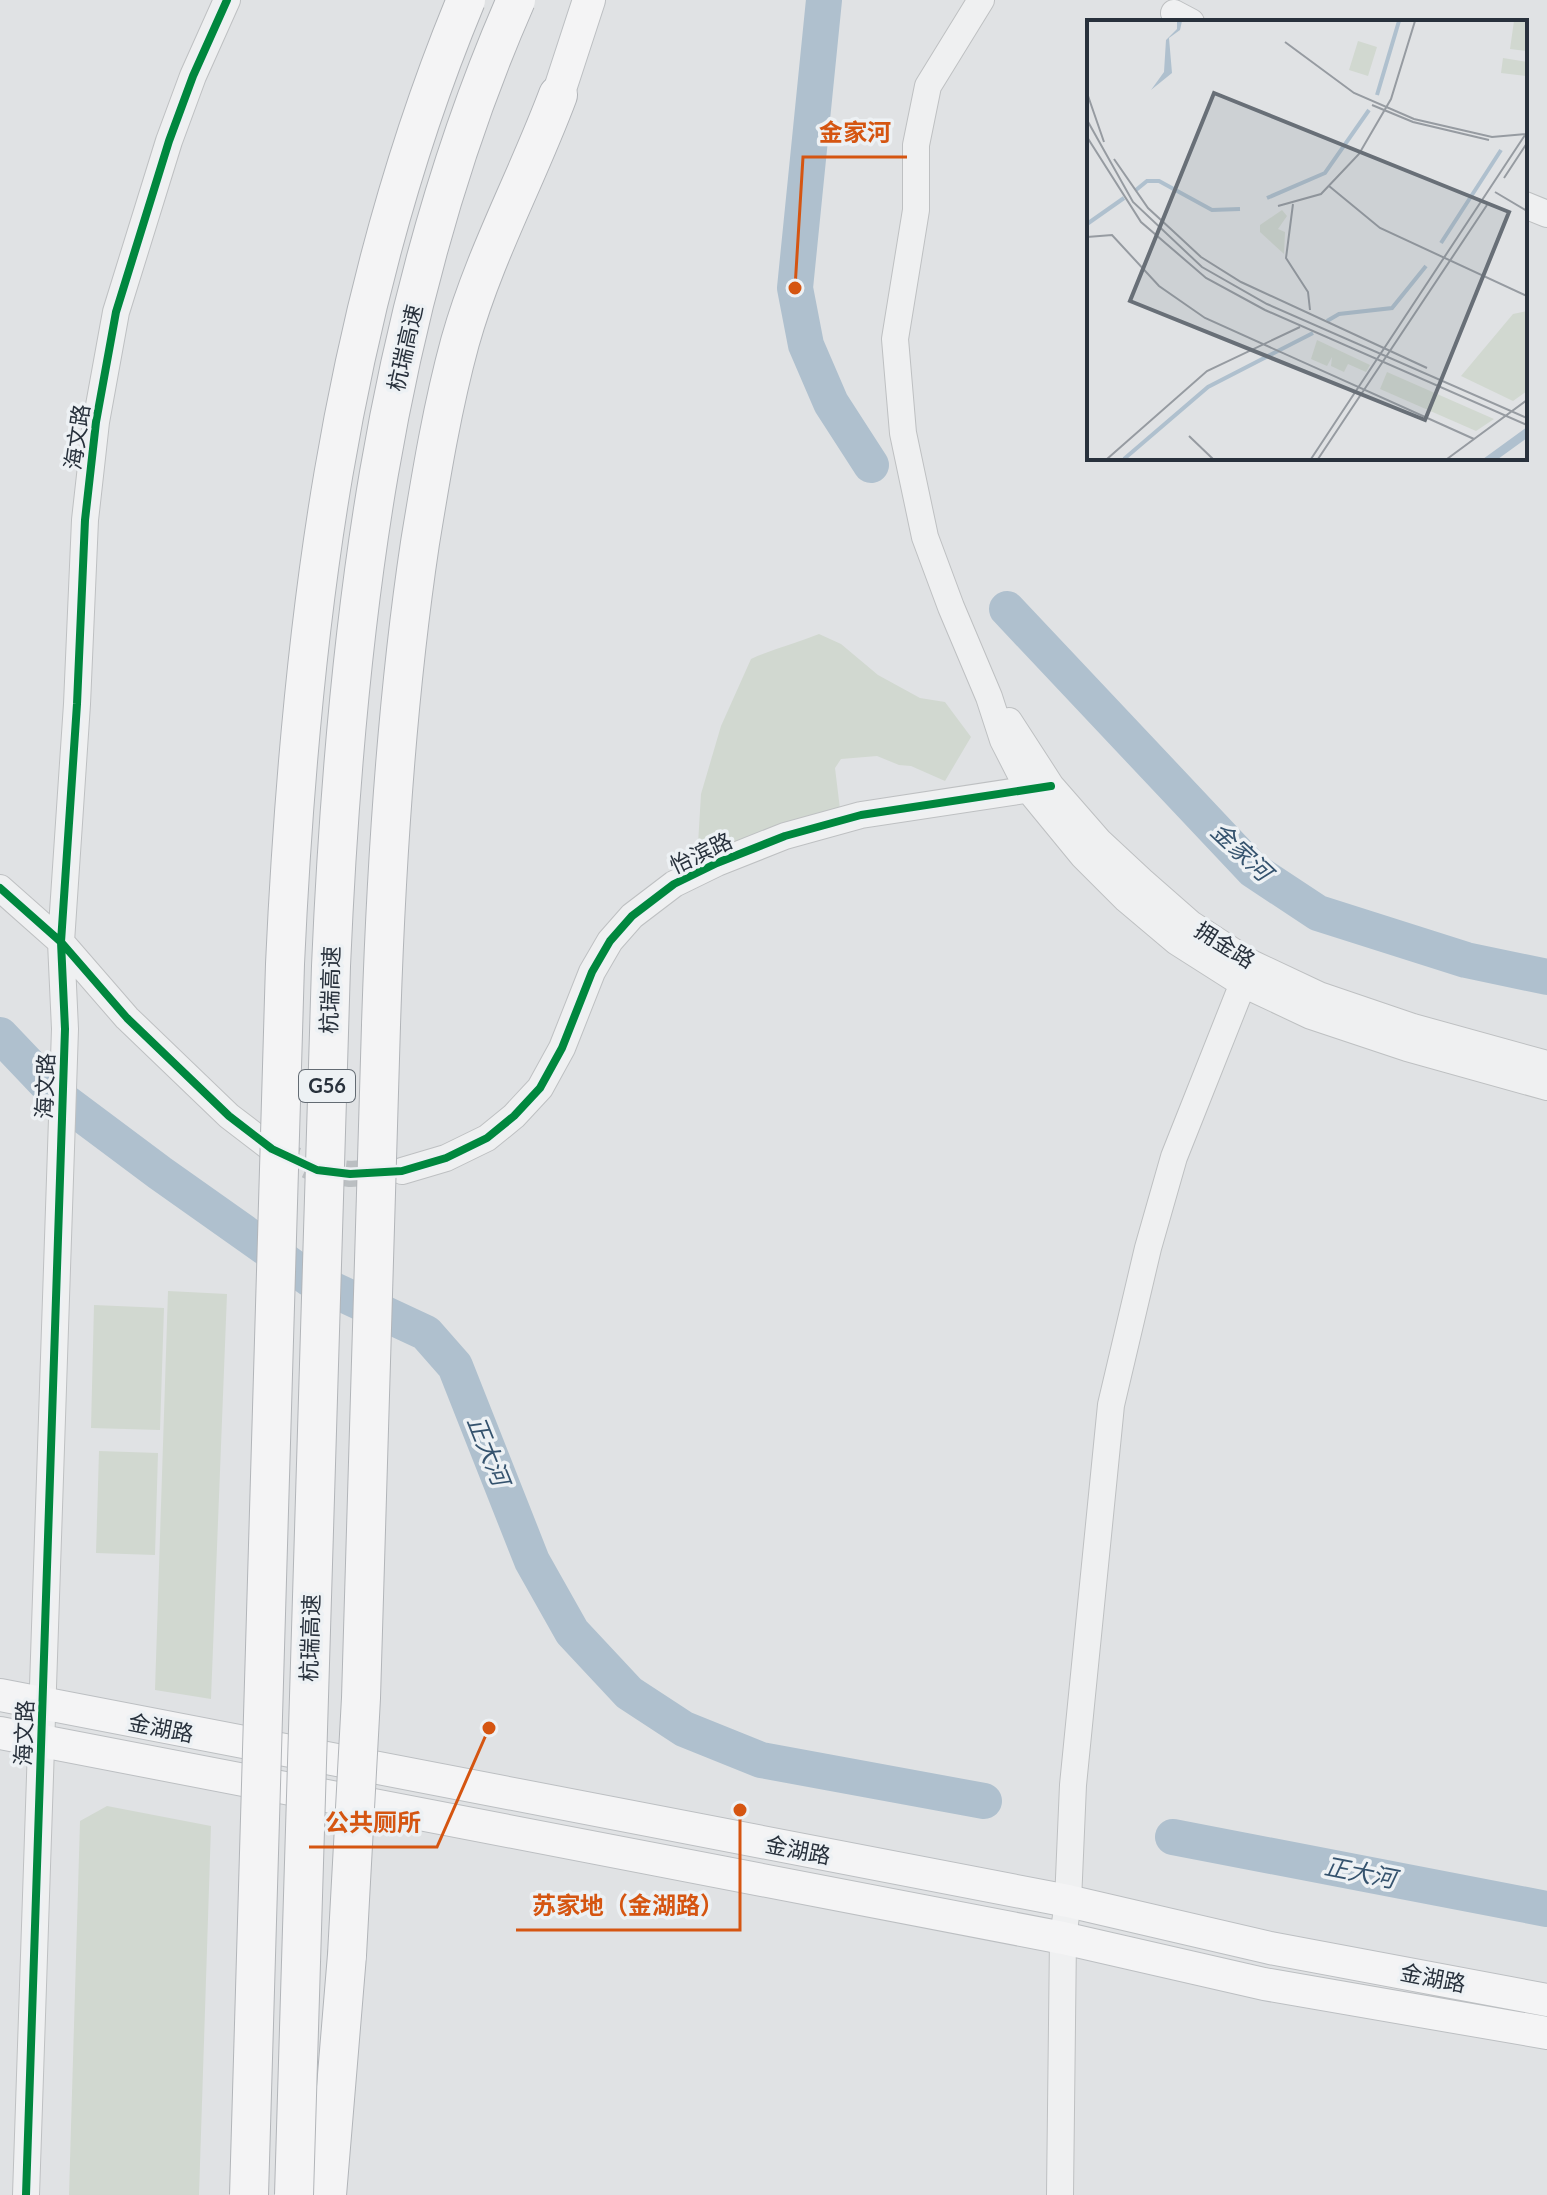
<svg xmlns="http://www.w3.org/2000/svg" width="1547" height="2195" font-family="Lato,'Noto Sans SC',sans-serif">
<rect width="100%" height="100%" fill="#e0e2e4"/>
<path fill="#d1d8d0" d="M 819,634 L 841,644 L 878,675 L 920,698 L 945,702 L 971,737 L 945,781 L 911,766 L 899,765 L 877,756 L 841,759 L 835,768 L 840,809 L 697,861 L 701,794 L 721,726 L 751,659 C 773,649 797,643 819,634 Z
M 168,1291 L 227,1294 L 211,1699 L 155,1690 Z
M 94,1305 L 164,1308 L 160,1430 L 91,1428 Z
M 99,1451 L 158,1453 L 155,1555 L 96,1553 Z
M 107,1806 L 211,1826 L 199,2195 L 69,2195 L 80,1821 Z"/>
<g fill="none" stroke-linecap="round" stroke-linejoin="round">
<path stroke="#afc0ce" stroke-width="36" d="M 824,0 L 795,288 L 806,345 L 831,403 L 871,465
M 1007,609 L 1253,870 L 1318,913 L 1466,960 L 1547,977
M 0,1035 L 61,1099 L 160,1173 L 310,1279 L 426,1333 L 455,1366 L 532,1561 L 572,1632 L 629,1693 L 684,1729 L 761,1760 L 984,1801
M 1173,1837 L 1547,1909"/>
<path stroke="#bbbfc2" stroke-width="26" stroke-dasharray="26 13" stroke-linecap="butt" d="M 272,1149 L 317,1170 L 350,1174 L 392,1171"/>
<defs>
<path id="minor" d="M 981,0 L 928,86 L 916,145 L 916,210 L 895,339 L 903,433 L 925,537 L 951,607 L 989,697 L 1003,740 L 1028,789 L 1083,856 L 1126,899 L 1177,942 L 1243,984 L 1311,1016 L 1407,1048 L 1547,1087
M 1174,13 L 1191,22
M 1525,205 L 1547,214
M 1009,721 L 1051,786 L 1099,841 L 1142,881 L 1191,924 L 1251,963 L 1319,995 L 1413,1027 L 1547,1064
M 0,888 L 61,942 L 127,1018 L 229,1116 L 272,1149
M 402,1171 L 446,1158 L 487,1138 L 514,1116 L 540,1088 L 562,1048 L 592,972 L 610,941 L 632,916 L 674,884 L 717,863 L 785,836 L 861,815 L 1051,786
M 26,2195 L 65,1029 L 61,942 L 77,704 L 85,520 L 96,422 L 116,312 L 169,141 L 193,76 L 227,0
M 1060,2195 L 1063,1938 L 1068,1901 L 1073,1785 L 1111,1405 L 1148,1248 L 1174,1157 L 1251,963"/>
<path id="major" d="M 558,95 L 589,0
M 0,1695 L 1068,1901 L 1270,1948 L 1547,2000
M 0,1733 L 1063,1938 L 1264,1984 L 1547,2033"/>
<path id="highway" d="M 381,1025 C 386,864 396,703 420,543 C 431,476 442,408 460,342 C 484,256 527,178 558,95
M 327,2195 L 347,1955"/>
</defs>
<use href="#minor" stroke="#bec0c2" stroke-width="28"/>
<use href="#major" stroke="#bcbfc2" stroke-width="34"/>
<use href="#highway" stroke="#b2b5b9" stroke-width="40"/>
<use href="#minor" stroke="#eff0f1" stroke-width="26"/>
<use href="#major" stroke="#f4f4f5" stroke-width="32"/>
<use href="#highway" stroke="#f4f4f5" stroke-width="38"/>
<defs>
<path id="highway-bridge" d="M 347,1955 L 361,1698 L 381,1025
M 249,2195 L 285,964 C 300,636 339,306 466,0
M 294,2195 L 331,966 C 345,638 383,303 516,0"/>
</defs>
<use href="#highway-bridge" stroke="#b2b5b9" stroke-width="40" stroke-linecap="butt"/>
<use href="#highway-bridge" stroke="#f4f4f5" stroke-width="38"/>
<defs>
<path id="cycleway" d="M 0,888 L 61,942 L 127,1018 L 229,1116 L 272,1149 L 317,1170 L 350,1174 L 402,1171 L 446,1158 L 487,1138 L 514,1116 L 540,1088 L 562,1048 L 592,972 L 610,941 L 632,916 L 674,884 L 717,863 L 785,836 L 861,815 L 1051,786
M 26,2195 L 65,1029 L 61,942 L 77,704 L 85,520 L 96,422 L 116,312 L 169,141 L 193,76 L 227,0"/>
</defs>
<use href="#cycleway" stroke="#edf1f4" stroke-width="13"/>
<use href="#cycleway" stroke="#00873e" stroke-width="8"/>
</g>
<g text-anchor="middle" stroke-width="7" stroke-linejoin="round" paint-order="stroke">
<rect fill="#edf1f4" stroke="#636b73" stroke-width="2" x="299" y="1070" width="56" height="32" rx="6"/>
<g font-size="20" font-weight="bold" fill="#28313c">
<text x="327" y="1093">G56</text>
</g>
<g font-size="22" fill="#28313c" stroke="#edf1f4">
<text transform="translate(405 348) rotate(-77)" y="8">杭瑞高速</text>
<text transform="translate(77 437) rotate(-82)" y="8">海文路</text>
<text transform="translate(701 853) rotate(-25)" y="8">怡滨路</text>
<text transform="translate(1225 945) rotate(32)" y="8">拥金路</text>
<text transform="translate(330 990) rotate(-88)" y="8">杭瑞高速</text>
<text transform="translate(45 1086) rotate(-88)" y="8">海文路</text>
<text transform="translate(310 1638) rotate(-88)" y="8">杭瑞高速</text>
<text transform="translate(161 1728) rotate(11)" y="8">金湖路</text>
<text transform="translate(24 1733) rotate(-88)" y="8">海文路</text>
<text transform="translate(798 1850) rotate(11)" y="8">金湖路</text>
<text transform="translate(1433 1978) rotate(11)" y="8">金湖路</text>
</g>
<g font-size="24" font-style="italic" fill="#35536e" stroke="#edf1f4">
<text transform="translate(1241 852) rotate(43)" y="8">金家河</text>
<text transform="translate(488 1451) rotate(68)" y="8">正大河</text>
<text transform="translate(1360 1873) rotate(11)" y="8">正大河</text>
</g>
</g>
<g transform="translate(1087 20)">
<rect width="440" height="440" fill="#e0e2e4"/>
<path d="M 427,1 L 440,1 L 440,31 L 423,29 ZM 271,21 L 290,27 L 281,56 L 262,50 ZM 416,38 L 440,42 L 440,56 L 414,53 ZM 195,190 L 200,196 L 191,209 L 198,212 L 197,234 L 173,212 L 173,205 ZM 440,291 L 440,371 L 426,381 L 374,356 L 426,294 ZM 230,320 L 283,345 L 279,352 L 261,344 L 257,352 L 244,346 L 245,337 L 240,346 L 224,339 ZM 300,352 L 407,399 L 389,411 L 293,369 Z" fill="#d1d8d0"/>
<path d="M 90,1 L 95,1 L 93,10 L 82,18 L 85,53 L 64,70 L 77,52 L 79,20 L 90,9 ZM 440,407 L 440,418 L 411,439 L 396,439 Z" fill="#afc0ce"/>
<path fill="none" stroke="#afc0ce" stroke-width="4" d="M 290,75 L 312,1M 49,170 L 60,161 L 72,161 L 125,190 L 153,189M 180,178 L 238,153 L 282,90M 0,204 L 37,178M 354,223 L 414,130M 240,301 L 252,294 L 305,288 L 339,246M 37,439 L 121,367 L 226,313"/>
<path fill="none" stroke="#969ba1" stroke-width="2" d="M 198,22 L 267,73 L 327,99 L 405,117 L 439,114M 0,73 L 17,122M 285,85 L 326,102 L 402,120M 0,100 L 46,182 L 115,247 L 180,284 L 440,398M 0,117 L 54,202 L 119,258 L 178,290 L 440,405M 27,139 L 61,188 L 86,211M 417,158 L 440,123M 242,166 L 293,208 L 440,276M 408,172 L 440,191M 206,184 L 199,238 L 221,272 L 223,290M 191,186 L 234,174 L 272,134 L 304,79 L 328,1M 86,211 L 114,237 L 154,262 L 340,348M 0,217 L 25,215 L 72,266 L 118,298 L 387,419M 102,416 L 126,439M 20,439 L 120,351 L 213,307M 224,439 L 440,112M 231,439 L 400,185M 360,439 L 440,380"/>
<path fill="#686f77" fill-opacity="0.15" stroke="#686f77" stroke-width="4" d="M 127,73 L 422,192 L 338,400 L 43,281 Z"/>
<rect width="440" height="440" fill="none" stroke="#28313c" stroke-width="4"/>
</g>
<path fill="none" stroke="#d55511" stroke-width="3" d="M795 288L803 157H907M489 1728L437 1847H309M740 1810L740 1930H516"/>
<g fill="#d55511" stroke="#edf1f4" stroke-width="3">
<circle cx="795" cy="288" r="8"/>
<circle cx="489" cy="1728" r="8"/>
<circle cx="740" cy="1810" r="8"/>
</g>
<g font-size="24" text-anchor="middle" font-weight="bold" fill="#d55511" stroke="#edf1f4" stroke-width="7" stroke-linejoin="round" paint-order="stroke">
<text x="855" y="141">金家河</text>
<text x="373" y="1831">公共厕所</text>
<text x="628" y="1914">苏家地（金湖路）</text>
</g>
</svg>
